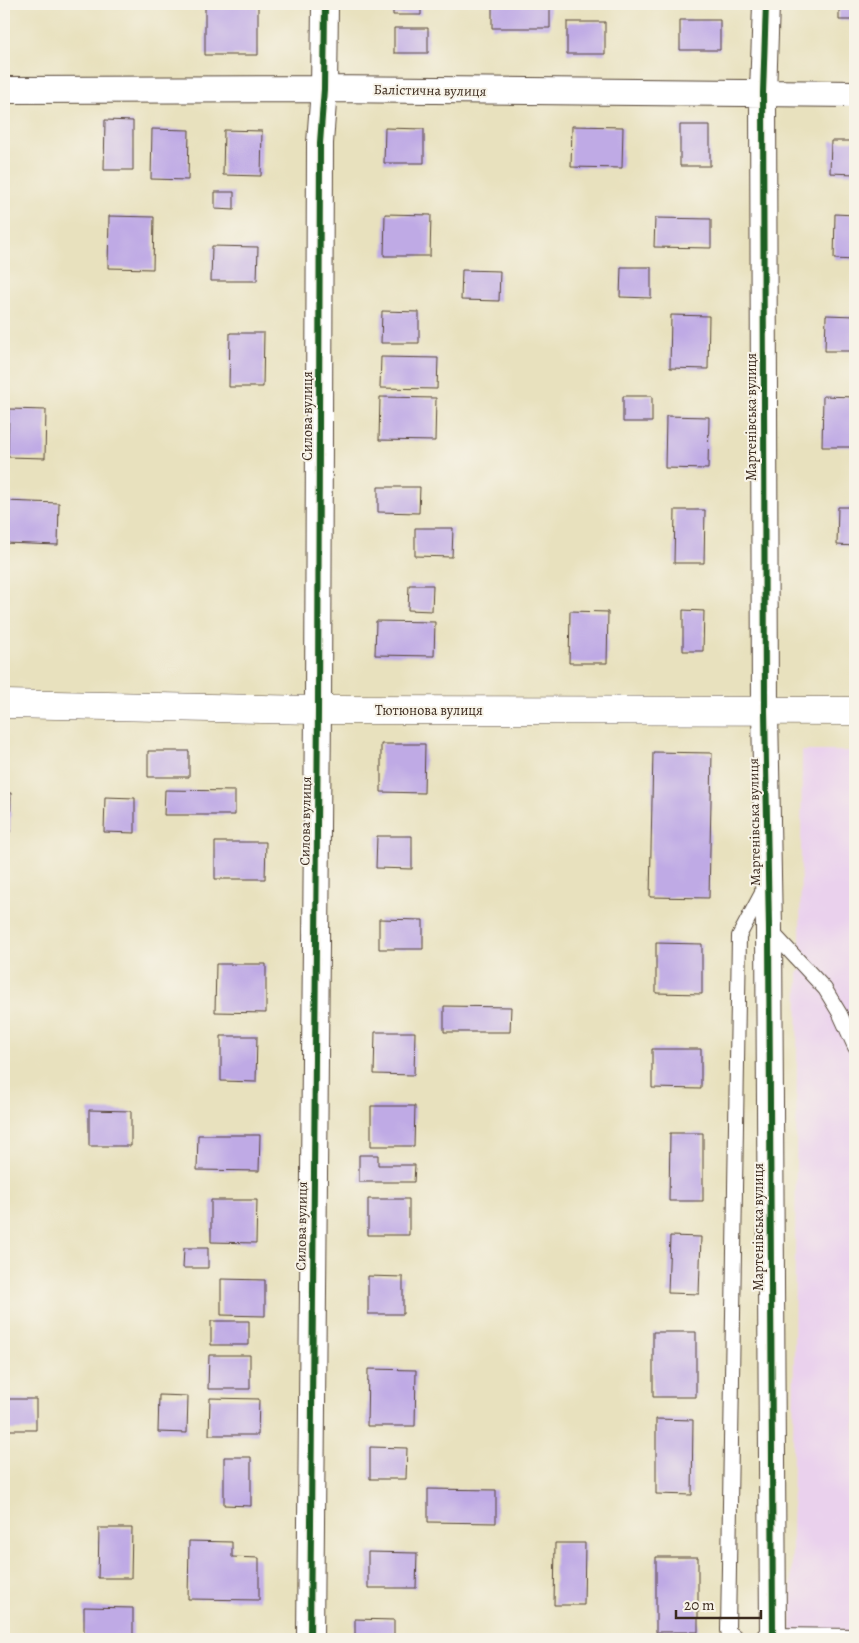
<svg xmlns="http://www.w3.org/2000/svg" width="859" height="1643" font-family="Alegreya,serif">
<rect width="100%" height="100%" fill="#f7f3e8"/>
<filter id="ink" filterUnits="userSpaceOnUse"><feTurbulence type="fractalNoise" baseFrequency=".02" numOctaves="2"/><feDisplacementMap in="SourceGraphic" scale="10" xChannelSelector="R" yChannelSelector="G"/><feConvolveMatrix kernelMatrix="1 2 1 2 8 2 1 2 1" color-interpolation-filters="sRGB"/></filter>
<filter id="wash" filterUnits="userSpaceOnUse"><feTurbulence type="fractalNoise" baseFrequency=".0096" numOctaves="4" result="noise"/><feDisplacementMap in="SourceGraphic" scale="20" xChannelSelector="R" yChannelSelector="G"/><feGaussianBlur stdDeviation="1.12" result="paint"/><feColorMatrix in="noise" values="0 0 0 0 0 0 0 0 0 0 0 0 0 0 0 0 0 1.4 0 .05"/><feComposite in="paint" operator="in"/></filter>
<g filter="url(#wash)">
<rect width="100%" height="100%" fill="#e8e1be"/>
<path fill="#ead1ed" d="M 802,751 L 855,751 L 855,1639 L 791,1639 L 798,974 L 807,959 L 800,944 Z"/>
<g id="blocks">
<path fill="#bfaae5" d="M 205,4 L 258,4 L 258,55 L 205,55 Z
M 393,4 L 421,4 L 421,15 L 393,15 Z
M 492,4 L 550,4 L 550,28 L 492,28 Z
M 839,4 L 855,4 L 855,20 L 839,20 Z
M 680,20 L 720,20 L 720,50 L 680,50 Z
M 567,22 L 605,22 L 605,54 L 567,54 Z
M 394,28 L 428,28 L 428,53 L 394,53 Z
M 105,120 L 133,121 L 133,170 L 104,170 Z
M 680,125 L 710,125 L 710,166 L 680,166 Z
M 572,126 L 623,127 L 622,168 L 571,167 Z
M 385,128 L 424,129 L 424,163 L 384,163 Z
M 152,129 L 189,130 L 188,180 L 151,179 Z
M 224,130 L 262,131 L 261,176 L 223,175 Z
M 831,141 L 855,141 L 855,174 L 830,173 Z
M 215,192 L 234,192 L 234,210 L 215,209 Z
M 385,214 L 431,215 L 430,256 L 384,256 Z
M 835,214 L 855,215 L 855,260 L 834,259 Z
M 109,216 L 154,217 L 153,269 L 108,268 Z
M 655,218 L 711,219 L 711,248 L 654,247 Z
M 212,246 L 258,247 L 257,281 L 211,281 Z
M 621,267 L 651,267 L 651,298 L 620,297 Z
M 462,270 L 500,271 L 499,301 L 461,300 Z
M 382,311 L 419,312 L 419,343 L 381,343 Z
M 671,315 L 709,316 L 708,369 L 670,368 Z
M 826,315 L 855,316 L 855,351 L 825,351 Z
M 230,333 L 264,333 L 263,387 L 229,387 Z
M 381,357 L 438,358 L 437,389 L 380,388 Z
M 623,396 L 652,396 L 652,422 L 623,422 Z
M 823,396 L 855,397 L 855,447 L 822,447 Z
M 380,397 L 436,398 L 435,441 L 379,440 Z
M 9,409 L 46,410 L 45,458 L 8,457 Z
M 666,416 L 709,417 L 708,469 L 665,468 Z
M 378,487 L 420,487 L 419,513 L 378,512 Z
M 4,501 L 59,503 L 58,545 L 4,543 Z
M 838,507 L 855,507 L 855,546 L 837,545 Z
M 675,510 L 705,510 L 704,563 L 674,563 Z
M 415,528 L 453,528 L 452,557 L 415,556 Z
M 409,585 L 433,585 L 432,611 L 408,610 Z
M 683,610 L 704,611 L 703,651 L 683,651 Z
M 570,611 L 608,612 L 607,663 L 569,663 Z
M 376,621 L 435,622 L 434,656 L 375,655 Z
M 381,744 L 425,744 L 424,793 L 381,792 Z
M 148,751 L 189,751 L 189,777 L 148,777 Z
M 653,752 L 712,753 L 709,898 L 650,897 Z
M 165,790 L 235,791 L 235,815 L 164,815 Z
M 4,793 L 11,793 L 10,832 L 4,831 Z
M 105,797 L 135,798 L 135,833 L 104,832 Z
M 377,836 L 412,836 L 412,869 L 376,868 Z
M 215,842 L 266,842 L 265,879 L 215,879 Z
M 379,919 L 423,920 L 423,949 L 379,949 Z
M 656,943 L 702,944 L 702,994 L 656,993 Z
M 216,964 L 266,964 L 266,1013 L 215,1012 Z
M 444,1006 L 511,1007 L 510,1032 L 444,1032 Z
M 375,1032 L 415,1032 L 414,1075 L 374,1074 Z
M 221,1036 L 257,1036 L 256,1082 L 221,1081 Z
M 652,1049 L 701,1049 L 701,1089 L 652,1088 Z
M 371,1106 L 415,1106 L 414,1146 L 371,1146 Z
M 89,1110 L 131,1111 L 131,1146 L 89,1146 Z
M 670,1133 L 703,1133 L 703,1201 L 669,1201 Z
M 198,1135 L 260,1135 L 259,1171 L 197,1170 Z
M 359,1155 L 378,1155 L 378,1165 L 415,1165 L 414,1182 L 359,1182 Z
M 368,1199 L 409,1199 L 409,1235 L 368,1235 Z
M 211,1200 L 257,1200 L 256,1243 L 211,1242 Z
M 670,1236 L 701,1237 L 699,1294 L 668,1293 Z
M 184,1248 L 208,1248 L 208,1268 L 183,1268 Z
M 368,1276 L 403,1277 L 403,1314 L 368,1314 Z
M 221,1279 L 265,1280 L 265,1316 L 221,1315 Z
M 211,1321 L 249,1321 L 249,1345 L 211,1345 Z
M 653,1332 L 696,1332 L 696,1397 L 653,1397 Z
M 209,1355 L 250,1355 L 250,1389 L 208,1389 Z
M 368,1369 L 416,1370 L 415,1426 L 367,1426 Z
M 159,1395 L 188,1396 L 187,1433 L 158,1432 Z
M 210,1398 L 259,1399 L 258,1435 L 209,1435 Z
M 4,1399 L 36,1399 L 36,1430 L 4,1430 Z
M 656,1419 L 693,1420 L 692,1495 L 656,1494 Z
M 370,1447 L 407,1448 L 406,1479 L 370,1479 Z
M 224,1457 L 251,1457 L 251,1506 L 224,1505 Z
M 428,1489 L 496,1490 L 496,1523 L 428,1522 Z
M 99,1528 L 132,1528 L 131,1578 L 98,1578 Z
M 189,1541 L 232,1542 L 232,1557 L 259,1558 L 259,1600 L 188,1599 Z
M 555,1543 L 585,1543 L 584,1605 L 554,1605 Z
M 368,1552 L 417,1553 L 416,1588 L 368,1588 Z
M 656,1557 L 698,1557 L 698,1632 L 656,1632 Z
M 84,1607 L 133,1608 L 133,1639 L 84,1639 Z
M 355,1619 L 394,1620 L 394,1639 L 355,1639 Z"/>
</g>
</g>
<g filter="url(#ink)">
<use href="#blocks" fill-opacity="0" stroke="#554536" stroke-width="1"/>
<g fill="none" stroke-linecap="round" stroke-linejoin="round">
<defs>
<path id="service" d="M 770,930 L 825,989 L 840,1014 L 855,1047
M 773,1635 L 855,1636
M 738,1639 L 728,1631 L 739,936 L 764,889"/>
<path id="minor" d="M 766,4 L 763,93 L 765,711 L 769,929 L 773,1635 L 769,1639
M 4,90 L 324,89 L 855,94
M 310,1639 L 318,710 L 320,143 L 324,89 L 325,4"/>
<path id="tertiary" d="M 4,704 L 318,710 L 855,711"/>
</defs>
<use href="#service" stroke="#554536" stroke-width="16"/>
<use href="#minor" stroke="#554536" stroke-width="28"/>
<use href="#tertiary" stroke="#554536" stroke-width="29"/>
<use href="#service" stroke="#fff" stroke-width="14"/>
<use href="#minor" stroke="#fff" stroke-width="26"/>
<use href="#tertiary" stroke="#fff" stroke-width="28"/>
<defs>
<path id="cycleway" d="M 766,4 L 763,93 L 765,711 L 769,929 L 773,1635 L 769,1639
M 310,1639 L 318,710 L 320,143 L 324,89 L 325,4"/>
</defs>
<use href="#cycleway" stroke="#f7f3e8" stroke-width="9"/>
<use href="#cycleway" stroke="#1b5e20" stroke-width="6"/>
</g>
</g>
<g text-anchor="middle" stroke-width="4" stroke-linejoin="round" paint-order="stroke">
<g font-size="14" fill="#3b2a1e" stroke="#f7f3e8">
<text transform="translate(430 90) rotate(1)" y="5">Балістична вулиця</text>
<text transform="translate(307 416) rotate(-90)" y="5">Силова вулиця</text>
<text transform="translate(751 417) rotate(-90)" y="5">Мартенівська вулиця</text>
<text x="429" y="715">Тютюнова вулиця</text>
<text transform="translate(305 821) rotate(-89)" y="5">Силова вулиця</text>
<text transform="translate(754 822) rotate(-91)" y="5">Мартенівська вулиця</text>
<text transform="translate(301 1226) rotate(-89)" y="5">Силова вулиця</text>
<text transform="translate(758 1227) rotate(-90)" y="5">Мартенівська вулиця</text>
</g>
</g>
<rect width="859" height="1643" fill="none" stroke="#f7f3e8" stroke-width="20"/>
<path d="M676 1610v8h85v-8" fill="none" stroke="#3b2a1e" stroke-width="2.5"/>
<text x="684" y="1610" font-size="15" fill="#3b2a1e" stroke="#f7f3e8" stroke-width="4" paint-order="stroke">20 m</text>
</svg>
